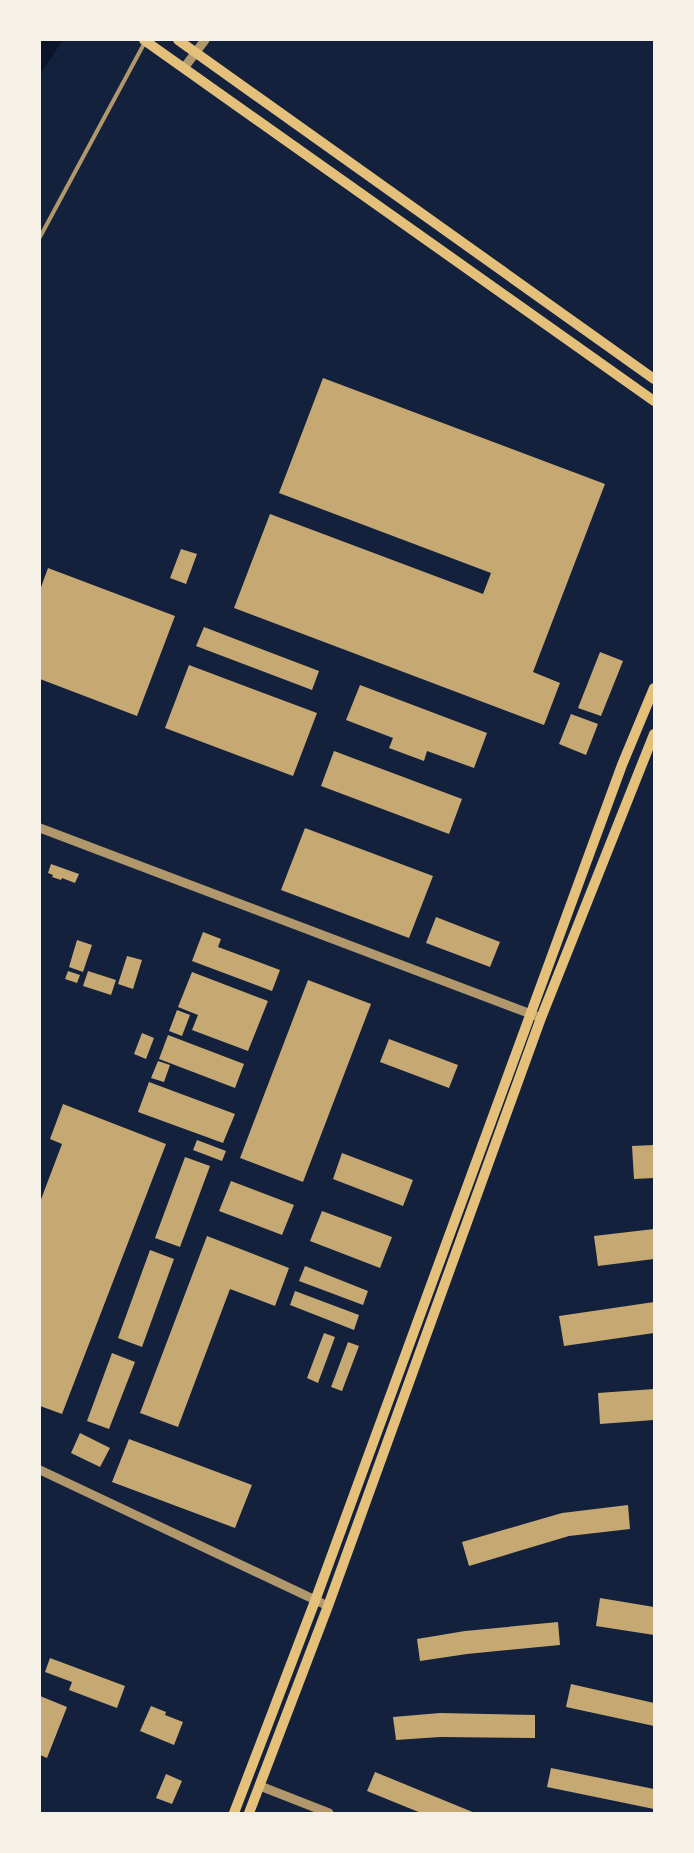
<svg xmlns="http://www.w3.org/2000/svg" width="694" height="1853" font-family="Rubik,sans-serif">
<rect width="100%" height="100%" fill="#14213d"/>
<path fill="#0b132b" d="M 40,40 L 63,40 L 40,74 Z"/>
<path fill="#c6a872" d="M 323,378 L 605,484 L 533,672 L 560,683 L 544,725 L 234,608 L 270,514 L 483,594 L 491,573 L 279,493 Z
M 181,549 L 197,554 L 186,584 L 170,578 Z
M 48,568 L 175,616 L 137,716 L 40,679 L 40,590 Z
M 204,627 L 319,671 L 312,690 L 196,646 Z
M 600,652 L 623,661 L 601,716 L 578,708 Z
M 189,665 L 317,713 L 293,776 L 165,728 Z
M 360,685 L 487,733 L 474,768 L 427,751 L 424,761 L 389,748 L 393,738 L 346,720 Z
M 571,714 L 598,724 L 586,755 L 559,744 Z
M 334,751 L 462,799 L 449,834 L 321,786 Z
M 305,828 L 433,876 L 409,938 L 281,890 Z
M 51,864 L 79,874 L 75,883 L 62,878 L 61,880 L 52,877 L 53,875 L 48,873 Z
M 436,917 L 500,942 L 490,967 L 426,943 Z
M 203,932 L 221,939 L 218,947 L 280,970 L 272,991 L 192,961 Z
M 77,940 L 92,945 L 83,972 L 69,967 Z
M 127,956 L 142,960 L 133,989 L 118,984 Z
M 68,971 L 80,975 L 77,983 L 65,979 Z
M 88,971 L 116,980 L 111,995 L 83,986 Z
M 192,972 L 268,1001 L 248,1051 L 192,1030 L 198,1015 L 178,1007 Z
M 308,980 L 371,1004 L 303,1182 L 240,1158 Z
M 177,1010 L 190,1015 L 182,1036 L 169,1031 Z
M 142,1033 L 154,1038 L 146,1059 L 134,1054 Z
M 168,1035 L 244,1064 L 235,1088 L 159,1059 Z
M 389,1039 L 458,1065 L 449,1088 L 380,1062 Z
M 158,1061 L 170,1065 L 164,1082 L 151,1078 Z
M 149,1082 L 235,1114 L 223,1143 L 138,1112 Z
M 63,1104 L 166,1144 L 62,1414 L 40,1406 L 40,1202 L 62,1144 L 50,1139 Z
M 197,1140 L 226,1151 L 222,1161 L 193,1150 Z
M 654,1145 L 654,1178 L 634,1179 L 632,1146 Z
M 342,1153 L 413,1180 L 403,1206 L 333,1179 Z
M 185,1157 L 210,1166 L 180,1247 L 155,1238 Z
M 231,1181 L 294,1205 L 282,1235 L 219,1211 Z
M 322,1211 L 392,1237 L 380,1268 L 310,1241 Z
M 654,1229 L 654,1259 L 598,1266 L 594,1236 Z
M 207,1236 L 289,1268 L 275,1306 L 230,1289 L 178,1427 L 140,1413 Z
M 150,1250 L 174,1259 L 142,1347 L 118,1338 Z
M 305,1266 L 368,1291 L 363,1305 L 299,1281 Z
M 295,1291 L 359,1315 L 354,1330 L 290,1305 Z
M 654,1302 L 654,1333 L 564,1346 L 559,1316 Z
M 324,1333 L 335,1337 L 318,1383 L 307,1378 Z
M 348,1342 L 359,1346 L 342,1391 L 331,1387 Z
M 112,1353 L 135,1362 L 109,1429 L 87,1421 Z
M 654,1389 L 654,1420 L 600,1424 L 598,1393 Z
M 80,1433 L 110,1448 L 100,1467 L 71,1453 Z
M 129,1439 L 252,1485 L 235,1528 L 112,1482 Z
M 628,1505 L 630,1529 L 569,1536 L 469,1566 L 462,1542 L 562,1513 Z
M 600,1598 L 654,1607 L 654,1635 L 596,1626 Z
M 558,1622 L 560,1645 L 467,1654 L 420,1661 L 417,1639 L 465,1631 Z
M 50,1658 L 125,1686 L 117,1708 L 69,1690 L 72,1682 L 45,1672 Z
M 571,1684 L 654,1703 L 654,1726 L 566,1707 Z
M 40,1696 L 67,1707 L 47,1758 L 40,1755 Z
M 151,1706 L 166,1712 L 165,1715 L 183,1722 L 174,1745 L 140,1731 Z
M 440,1713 L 535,1715 L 535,1738 L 440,1737 L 396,1740 L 393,1717 Z
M 551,1768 L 654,1789 L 654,1809 L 547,1787 Z
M 375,1772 L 475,1813 L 421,1813 L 367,1791 Z
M 166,1774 L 182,1781 L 172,1804 L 156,1798 Z"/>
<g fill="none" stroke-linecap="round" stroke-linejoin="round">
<path stroke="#b1986c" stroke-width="4" d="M 40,237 L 145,42"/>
<path stroke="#b1986c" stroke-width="9" d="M 184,68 L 205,40
M 40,828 L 536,1016
M 40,1470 L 328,1606
M 260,1786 L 329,1813"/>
<path stroke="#e5c07b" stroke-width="10" d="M 144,40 L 654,401
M 178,40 L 654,379
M 234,1813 L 315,1601 L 622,765 L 654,688
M 249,1813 L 328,1606 L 541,1018 L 654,734"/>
</g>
<rect width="694" height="1853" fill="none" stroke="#f6f1e7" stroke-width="82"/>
</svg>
